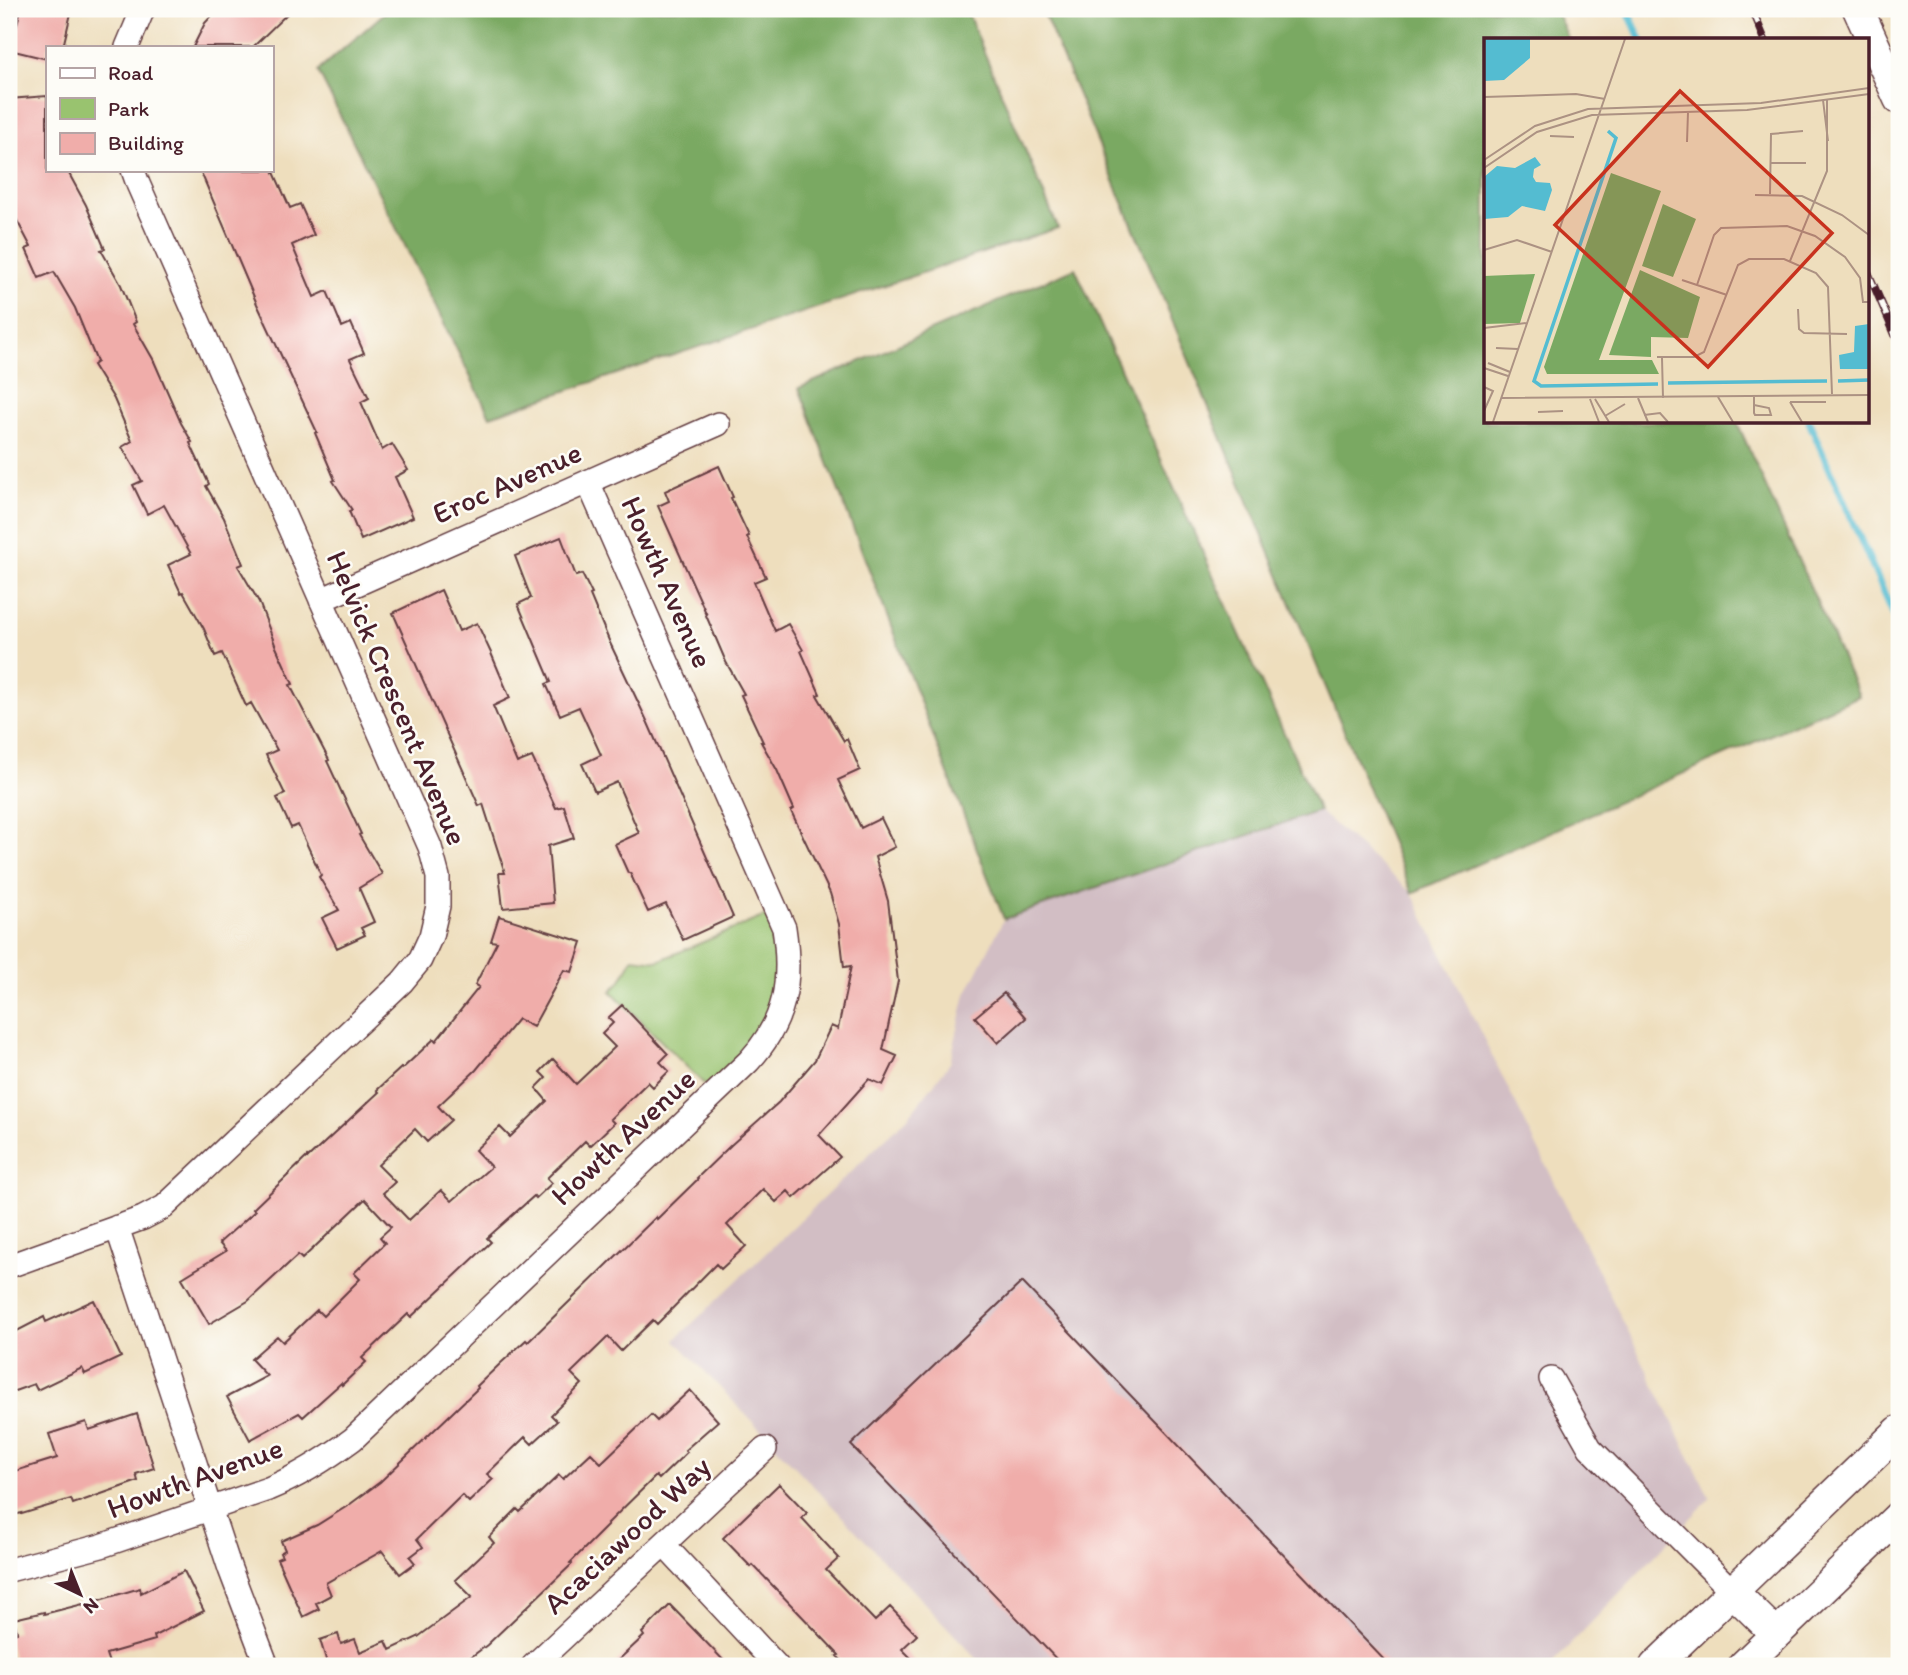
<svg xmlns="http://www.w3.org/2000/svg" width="1908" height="1675" font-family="Itim,sans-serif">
<rect width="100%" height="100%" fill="#fdfcf7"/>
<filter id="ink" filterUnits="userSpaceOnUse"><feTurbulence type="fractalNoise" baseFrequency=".0143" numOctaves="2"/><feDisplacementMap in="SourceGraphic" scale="14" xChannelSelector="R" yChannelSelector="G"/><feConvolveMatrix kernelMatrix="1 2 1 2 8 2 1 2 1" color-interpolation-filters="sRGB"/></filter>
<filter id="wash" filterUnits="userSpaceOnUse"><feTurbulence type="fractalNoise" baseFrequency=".00686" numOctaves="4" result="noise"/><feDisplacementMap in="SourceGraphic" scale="28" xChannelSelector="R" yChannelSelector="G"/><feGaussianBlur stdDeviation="1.57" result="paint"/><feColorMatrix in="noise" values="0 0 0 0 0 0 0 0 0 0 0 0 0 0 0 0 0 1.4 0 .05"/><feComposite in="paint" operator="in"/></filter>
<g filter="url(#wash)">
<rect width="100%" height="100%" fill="#eedebd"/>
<path fill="#d2bec4" d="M 1319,811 L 1412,893 L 1710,1498 L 1550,1666 L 984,1666 L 675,1340 L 908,1117 L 950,1063 L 966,994 L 1004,919 Z"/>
<path fill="#99c36f" stroke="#72714d" stroke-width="2" d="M 777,912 L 780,1013 L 714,1094 L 611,991 L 620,982 L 633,958 L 658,961 L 758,919 Z"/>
<path fill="#7aa962" stroke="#626446" stroke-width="2" d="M 389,9 L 966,9 L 1058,228 L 490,416 L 318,71 Z
M 1042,9 L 1555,9 L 1569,40 L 1486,40 L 1486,422 L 1737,422 L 1859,696 L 1412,893 Z
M 1075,268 L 1319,811 L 1004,919 L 799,388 Z"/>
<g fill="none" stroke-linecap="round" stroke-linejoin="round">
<path stroke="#54bcd1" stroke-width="7" d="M 1627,9 L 1641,40
M 1809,422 L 1899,627"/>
</g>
<g id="blocks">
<path fill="#f0adaa" d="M 21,9 L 72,9 L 63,47 L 47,47 L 47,59 L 10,50 Z
M 218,9 L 292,9 L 253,47 L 193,47 L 205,23 Z
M 47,96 L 47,170 L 67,170 L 86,205 L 105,249 L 101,250 L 121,285 L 136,322 L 133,324 L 153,359 L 181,423 L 192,442 L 190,443 L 209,484 L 206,486 L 224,518 L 243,564 L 238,566 L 259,602 L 276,647 L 293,684 L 290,685 L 329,760 L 327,761 L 361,834 L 359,835 L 382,874 L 359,888 L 374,922 L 361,928 L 365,935 L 337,948 L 322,918 L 339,910 L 319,877 L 321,875 L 298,825 L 291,828 L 277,798 L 285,794 L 266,755 L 277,750 L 251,703 L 246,706 L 222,653 L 215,656 L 204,629 L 183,592 L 181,593 L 168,565 L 191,554 L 164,505 L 147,514 L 133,485 L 142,481 L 122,447 L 132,441 L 114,399 L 93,365 L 97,362 L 75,308 L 54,272 L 39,278 L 26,249 L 31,247 L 12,211 L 9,211 L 9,99 Z
M 200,170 L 273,170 L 290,208 L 300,204 L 314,235 L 292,245 L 314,297 L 327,291 L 342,327 L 351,323 L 364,353 L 350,359 L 369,398 L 361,402 L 382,450 L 392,444 L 408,470 L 395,477 L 413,517 L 361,540 L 349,511 L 352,510 L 333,481 L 335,480 L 315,433 L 317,432 L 257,304 Z
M 719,466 L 733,497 L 731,498 L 749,536 L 747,537 L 766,577 L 754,582 L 775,631 L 788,624 L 803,650 L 801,651 L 820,694 L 817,695 L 844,741 L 847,739 L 860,770 L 838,780 L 861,828 L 881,818 L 895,847 L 875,857 L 888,901 L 898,981 L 883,1050 L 897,1056 L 883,1085 L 869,1079 L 819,1135 L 840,1157 L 794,1198 L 788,1191 L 776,1202 L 763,1189 L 727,1225 L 746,1246 L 721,1269 L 716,1264 L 657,1324 L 653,1320 L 621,1351 L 608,1337 L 571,1373 L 582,1384 L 551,1415 L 557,1421 L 532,1444 L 525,1437 L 487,1474 L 493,1479 L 469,1502 L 462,1495 L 417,1539 L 423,1547 L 410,1557 L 415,1563 L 400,1574 L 382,1551 L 326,1583 L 331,1595 L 316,1603 L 319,1609 L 303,1617 L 277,1559 L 282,1557 L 280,1553 L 285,1550 L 281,1541 L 317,1525 L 349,1505 L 380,1482 L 478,1388 L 477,1386 L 501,1363 L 526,1340 L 528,1342 L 656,1217 L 657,1219 L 698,1179 L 697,1178 L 731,1145 L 779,1102 L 815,1060 L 831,1026 L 838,1029 L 851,966 L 844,967 L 839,924 L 830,893 L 791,811 L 794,809 L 777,770 L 761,742 L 763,742 L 741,695 L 744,694 L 726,662 L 705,613 L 706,613 L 658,506 L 669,501 L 665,491 Z
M 561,537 L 576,576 L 582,574 L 592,594 L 590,595 L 610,643 L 648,723 L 733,917 L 683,940 L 666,904 L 648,912 L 630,873 L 628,873 L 615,844 L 639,833 L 617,782 L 595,792 L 582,764 L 601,755 L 579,707 L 560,715 L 546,684 L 551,682 L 518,604 L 531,598 L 515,556 Z
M 441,590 L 459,631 L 477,623 L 491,653 L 510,698 L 493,706 L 517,763 L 532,757 L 556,808 L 564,806 L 574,838 L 548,846 L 553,903 L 503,908 L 499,873 L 505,873 L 483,804 L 479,806 L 393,613 Z
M 499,916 L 582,942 L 572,972 L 564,970 L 533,1027 L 518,1019 L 476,1070 L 438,1106 L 451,1120 L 427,1142 L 415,1129 L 378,1165 L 395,1182 L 383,1193 L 409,1220 L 441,1190 L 452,1201 L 491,1167 L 475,1150 L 500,1127 L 510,1137 L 547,1101 L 536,1088 L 546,1078 L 540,1072 L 553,1059 L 576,1084 L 615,1047 L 602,1034 L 613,1023 L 608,1018 L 622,1005 L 668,1054 L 660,1062 L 669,1071 L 653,1087 L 648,1082 L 610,1119 L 614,1123 L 590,1146 L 585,1141 L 547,1178 L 552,1183 L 536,1198 L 534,1196 L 487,1238 L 491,1242 L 411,1317 L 408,1314 L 362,1358 L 366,1362 L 342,1385 L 341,1383 L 303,1417 L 299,1413 L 250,1440 L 227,1397 L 267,1376 L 251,1359 L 277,1336 L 283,1342 L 317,1310 L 323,1316 L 360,1279 L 354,1273 L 385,1243 L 380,1237 L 391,1227 L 365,1199 L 302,1259 L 298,1255 L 248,1301 L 209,1324 L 182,1278 L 226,1251 L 219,1243 L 255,1211 L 253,1209 L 307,1157 L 308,1158 L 379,1092 L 377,1090 L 401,1068 L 402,1069 L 434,1039 L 436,1041 L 479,987 L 475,985 L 497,942 L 491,941 Z
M 1004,993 L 1026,1018 L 998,1043 L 975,1017 Z
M 1022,1282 L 1390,1666 L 1063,1666 L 851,1445 Z
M 94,1300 L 121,1357 L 85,1374 L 82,1368 L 37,1390 L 34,1384 L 9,1393 L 9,1335 L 44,1317 L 46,1322 Z
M 690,1390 L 718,1421 L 685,1450 L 687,1452 L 659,1479 L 656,1476 L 607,1524 L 608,1525 L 570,1563 L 572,1564 L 487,1645 L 459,1666 L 328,1666 L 320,1640 L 338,1634 L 341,1644 L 355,1639 L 360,1652 L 386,1641 L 390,1650 L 418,1637 L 472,1597 L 455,1580 L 494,1543 L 489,1537 L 517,1509 L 520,1512 L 559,1475 L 563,1479 L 591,1453 L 601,1463 L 651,1415 L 657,1421 Z
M 137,1414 L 154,1468 L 136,1474 L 138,1481 L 73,1504 L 71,1499 L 22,1514 L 22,1513 L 9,1516 L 9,1473 L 57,1458 L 49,1434 L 86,1422 L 89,1430 Z
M 779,1484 L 807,1513 L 802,1518 L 839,1558 L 826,1570 L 875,1621 L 890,1607 L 917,1635 L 902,1649 L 919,1666 L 847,1666 L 837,1656 L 839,1655 L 753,1565 L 751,1567 L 723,1538 Z
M 184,1571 L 204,1611 L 154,1636 L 155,1640 L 106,1654 L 110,1666 L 15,1666 L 9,1640 L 9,1634 L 17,1632 L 14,1619 L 44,1612 L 44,1614 L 83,1604 L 83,1605 L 140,1588 L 141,1593 Z
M 670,1605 L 729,1666 L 612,1666 L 644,1636 L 642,1633 Z"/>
</g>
</g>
<g filter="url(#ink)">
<use href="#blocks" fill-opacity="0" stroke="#633c41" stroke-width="2"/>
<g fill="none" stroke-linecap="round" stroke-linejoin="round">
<defs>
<path id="minor" d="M 127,47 L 143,9
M 321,600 L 718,424
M 117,1227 L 230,1569 L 267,1666
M 9,1266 L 143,1218 L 164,1207 L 402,982 L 420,960 L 431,936 L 438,906 L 438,877 L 430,847 L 138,184 L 133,170
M 1551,1379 L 1590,1448 L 1732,1591
M 664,1545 L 777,1666
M 9,1570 L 101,1546 L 268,1489 C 299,1476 326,1459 353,1439 L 749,1061 C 786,1021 792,981 784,928 L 588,482
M 533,1666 L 765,1449"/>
<path id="major" d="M 1858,9 L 1899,99
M 1732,1591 L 1776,1634
M 1655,1666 L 1899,1431
M 1743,1666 L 1899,1516"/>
</defs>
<use href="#minor" stroke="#633c41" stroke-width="26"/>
<use href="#major" stroke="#633c41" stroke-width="33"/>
<use href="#minor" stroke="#fff" stroke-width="23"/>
<use href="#major" stroke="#fff" stroke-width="30"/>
<defs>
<path id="rail" d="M 1752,9 L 1765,40
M 1868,272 L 1899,344"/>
</defs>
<use href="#rail" stroke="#4a1f2b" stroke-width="8"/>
<use href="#rail" stroke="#fdfcf7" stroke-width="5" stroke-dasharray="16" stroke-linecap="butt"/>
</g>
</g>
<g text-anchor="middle" stroke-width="5" stroke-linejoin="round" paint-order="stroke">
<g font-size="30" fill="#4a1f2b" stroke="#fdfcf7">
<text transform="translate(507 483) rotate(-24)" y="10">Eroc Avenue</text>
<text transform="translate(667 582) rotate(66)" y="10">Howth Avenue</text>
<text transform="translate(397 698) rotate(67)" y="10">Helvick Crescent Avenue</text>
<text transform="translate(623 1137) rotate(-43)" y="10">Howth Avenue</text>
<text transform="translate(195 1478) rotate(-20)" y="10">Howth Avenue</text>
<text transform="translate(627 1535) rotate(-43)" y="10">Acaciawood Way</text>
</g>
</g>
<g transform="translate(1484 38)">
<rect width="385" height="385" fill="#eedebd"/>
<path d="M 127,135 L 177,153 L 115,322 L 168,322 L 175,336 L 63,336 L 60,329 ZM 179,166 L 212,181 L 189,239 L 158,228 ZM 156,232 L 216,259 L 204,300 L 167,299 L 167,319 L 125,317 ZM 51,236 L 36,285 L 0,286 L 0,238 Z" fill="#7aa962"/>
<path d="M 0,1 L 46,1 L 46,20 L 20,42 L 0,43 ZM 51,119 L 57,127 L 50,131 L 49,139 L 52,144 L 66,145 L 68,152 L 61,173 L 38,168 L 24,179 L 0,181 L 0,139 L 13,128 L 31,130 ZM 385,286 L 385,331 L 356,331 L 355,317 L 370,314 L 371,288 Z" fill="#54bcd1"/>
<path fill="none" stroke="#54bcd1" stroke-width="3.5" d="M 124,93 L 132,100 L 50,343 L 57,348 L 174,346M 354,343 L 385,342M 184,345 L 343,343"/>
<path fill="none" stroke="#ac9283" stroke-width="2" d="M 0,59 L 92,56 L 121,61M 339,62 L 344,103M 66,98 L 90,99M 203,104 L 204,74M 0,122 L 51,88 L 104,71 L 277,65 L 385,50M 286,125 L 322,125M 0,130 L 53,94 L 108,77 L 263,72 L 385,56M 286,156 L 287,96 L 319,93M 271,157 L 318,158 L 358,177 L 385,197M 0,212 L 33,202 L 68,214M 306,223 L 343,133 L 343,61M 198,242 L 243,257M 213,247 L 230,197 L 237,190 L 303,188 L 331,198 L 361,219 L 376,240 L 379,264 L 385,264M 314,271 L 315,291 L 320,295 L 363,296M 0,290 L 43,285M 12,310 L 34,311M 173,319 L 210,319 L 220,314 L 254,227 L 265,221 L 300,221 L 332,235 L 344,249 L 348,356M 178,320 L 179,360M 4,325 L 26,334M 0,330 L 24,338M 0,349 L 9,353 L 0,373M 234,359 L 249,384M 270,359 L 270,375 L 271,377 L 287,377 L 285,370 L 270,367M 17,360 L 385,357M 154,360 L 164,384M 106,361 L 115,384M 111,361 L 125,384M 306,364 L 342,364M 306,364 L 318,384M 54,374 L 79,373M 160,377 L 176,375 L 184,384M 121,378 L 141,366M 9,384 L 141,1"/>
<path fill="#c8321e" fill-opacity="0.15" stroke="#c8321e" stroke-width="3.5" d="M 196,53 L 348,195 L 224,329 L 71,187 Z"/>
<rect width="385" height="385" fill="none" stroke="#4a1f2b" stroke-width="3.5"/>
</g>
<rect width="1908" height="1675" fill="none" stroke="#fdfcf7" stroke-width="35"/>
<rect x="46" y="46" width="228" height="126" fill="#fdfcf7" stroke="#b5a4a5" stroke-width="2"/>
<rect x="60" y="68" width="35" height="10" fill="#ffffff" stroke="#b5a4a5" stroke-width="2"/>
<text x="108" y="80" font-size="21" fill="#4a1f2b">Road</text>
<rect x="60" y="98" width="35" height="21" fill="#99c36f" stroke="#b5a4a5" stroke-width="2"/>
<text x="108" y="116" font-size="21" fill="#4a1f2b">Park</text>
<rect x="60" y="133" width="35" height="21" fill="#f0adaa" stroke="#b5a4a5" stroke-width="2"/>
<text x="108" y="150" font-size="21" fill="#4a1f2b">Building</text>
<g transform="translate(80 1594) rotate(137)" stroke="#fdfcf7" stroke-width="5" paint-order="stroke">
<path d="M0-5L12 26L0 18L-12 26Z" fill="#4a1f2b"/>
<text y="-10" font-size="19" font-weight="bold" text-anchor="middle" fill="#4a1f2b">N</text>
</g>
</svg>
